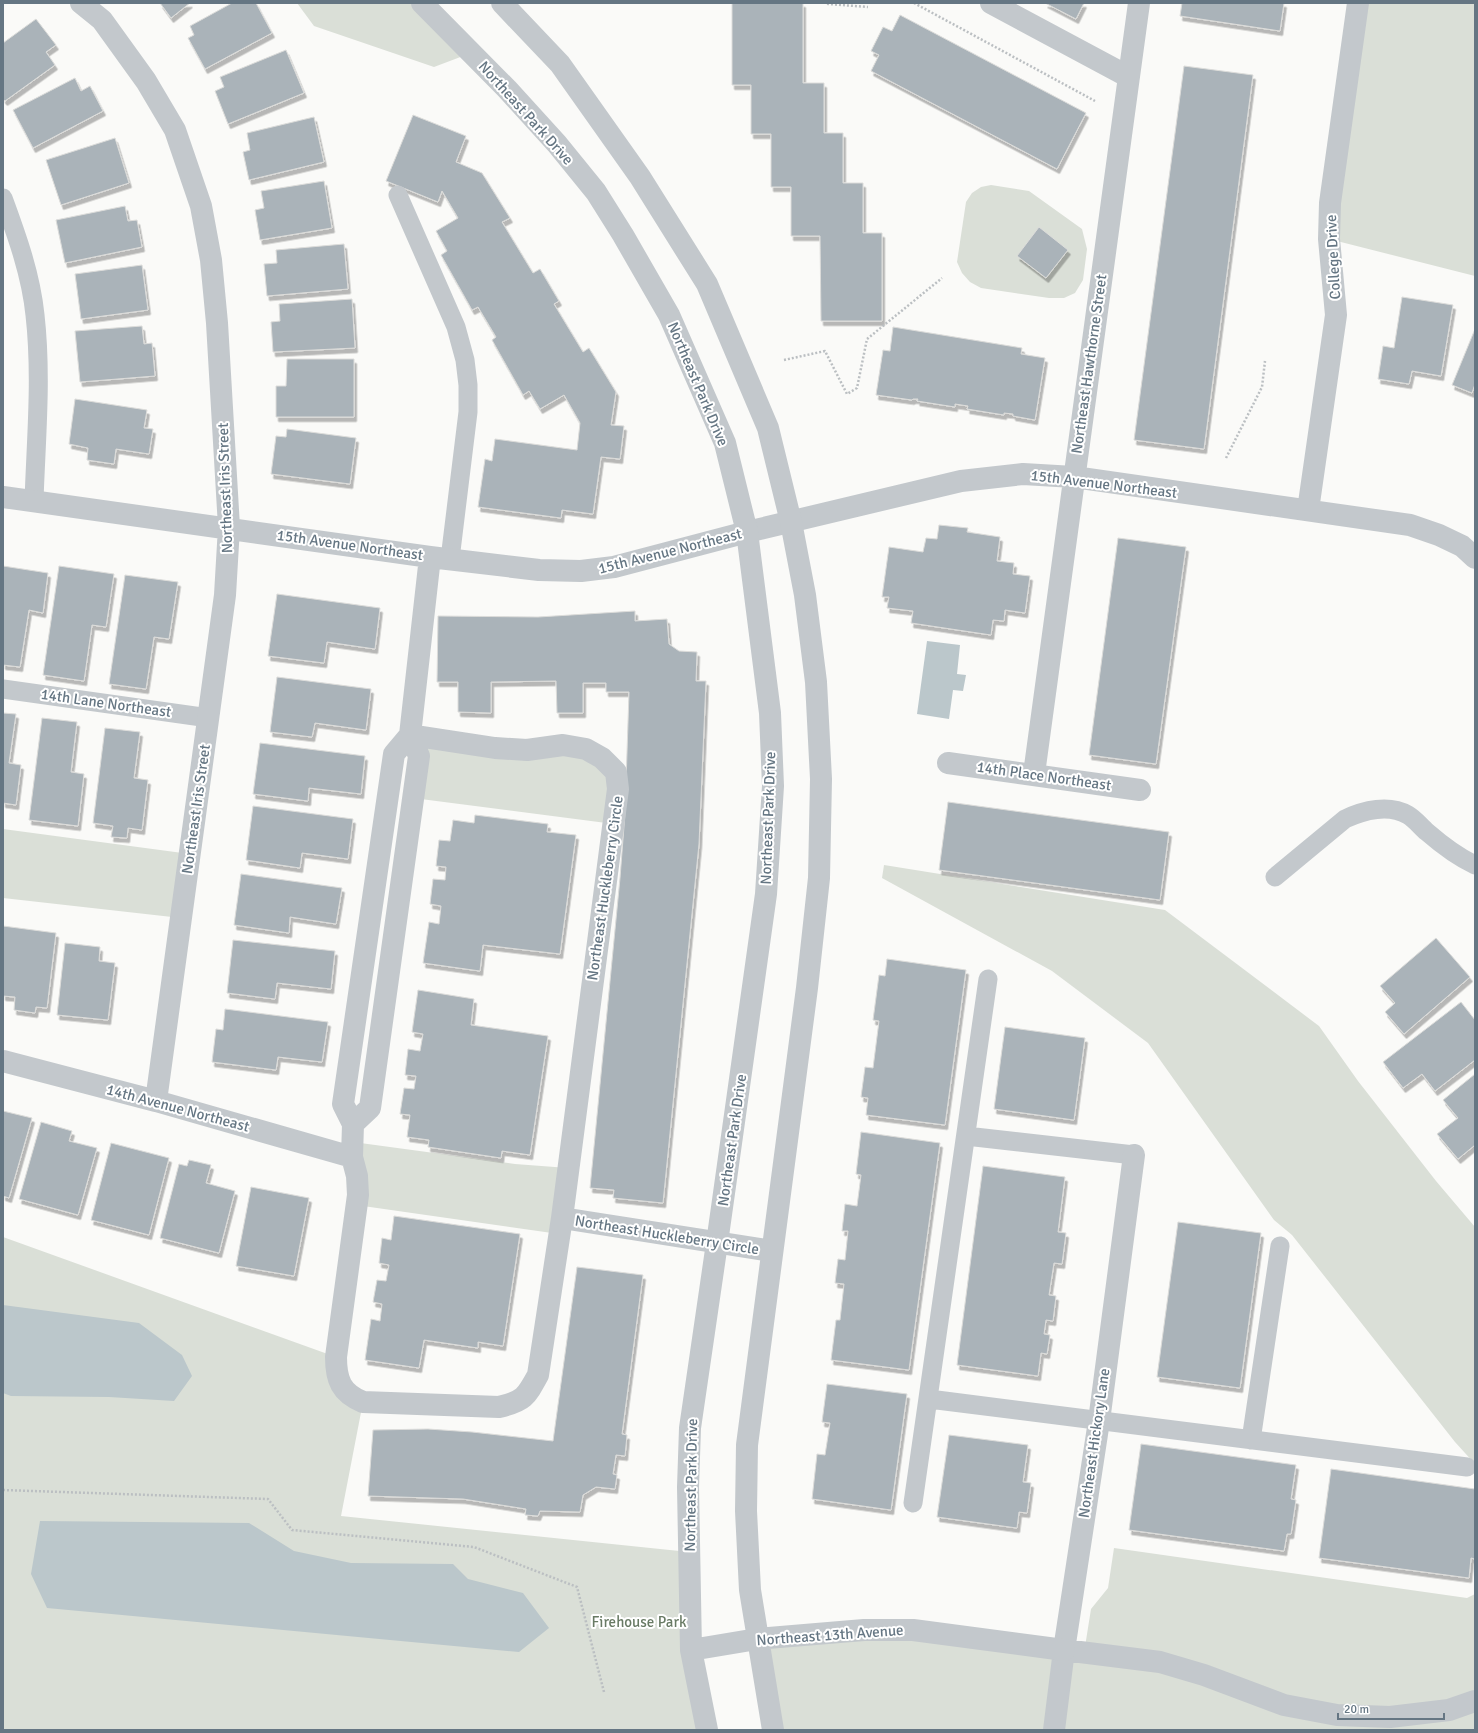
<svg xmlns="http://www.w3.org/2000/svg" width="1478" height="1733" font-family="Signika,sans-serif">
<defs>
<filter id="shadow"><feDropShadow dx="2.5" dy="4.5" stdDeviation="0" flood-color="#0004"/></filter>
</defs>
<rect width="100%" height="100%" fill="#fafaf8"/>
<path fill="#dadfd7" d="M 297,3 L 422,3 L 471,53 L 434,67 L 314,26 Z
M 1358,3 L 1475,3 L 1475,276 L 1329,239 Z
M 991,185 L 1029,191 L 1082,229 L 1087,249 L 1083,280 L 1075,293 L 1064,298 L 1049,298 L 981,288 L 970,282 L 962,273 L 957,262 L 966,202 L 972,193 L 981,187 Z
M 410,735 L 563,745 L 616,772 L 614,824 L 413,798 Z
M 3,829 L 190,854 L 181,918 L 3,898 Z
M 884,865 L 1165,910 L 1319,1026 L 1358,1081 L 1436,1181 L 1475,1227 L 1475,1464 L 1455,1442 L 1292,1235 L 1274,1220 L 1148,1043 L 1052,971 L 882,878 Z
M 353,1142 L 515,1164 L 568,1168 L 559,1234 L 356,1205 Z
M 3,1237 L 336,1357 L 363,1402 L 341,1516 L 689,1552 L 707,1730 L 3,1730 Z
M 1114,1548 L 1467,1598 L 1475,1594 L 1475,1730 L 773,1730 L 757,1639 L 864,1630 L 1084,1653 L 1091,1609 L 1108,1588 Z"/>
<path fill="#bbc7cb" d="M 927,641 L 960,645 L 957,674 L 966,675 L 963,691 L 953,690 L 949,719 L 917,714 Z
M 3,1305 L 139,1323 L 182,1355 L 192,1376 L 174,1401 L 109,1397 L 11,1396 L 3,1393 Z
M 40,1521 L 249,1523 L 294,1551 L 351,1563 L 453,1564 L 468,1579 L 523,1593 L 549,1628 L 519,1652 L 47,1608 L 31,1574 Z"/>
<path fill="#aab3b9" stroke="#dcdcda" filter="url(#shadow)" d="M 160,3 L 190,3 L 171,18 Z
M 232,3 L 256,3 L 272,33 L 205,69 L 188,38 L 194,35 L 190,26 Z
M 732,3 L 803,3 L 803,83 L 824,83 L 824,133 L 843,133 L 843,183 L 863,183 L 863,233 L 882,233 L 882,321 L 821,321 L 820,236 L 791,236 L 791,187 L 771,187 L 771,134 L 751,134 L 751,85 L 732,85 Z
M 1045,3 L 1084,3 L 1076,19 Z
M 1182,3 L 1284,3 L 1280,31 L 1180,16 Z
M 900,15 L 1086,113 L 1057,169 L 871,71 L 879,55 L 871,51 L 883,27 L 892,31 Z
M 36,19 L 56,45 L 46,52 L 55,65 L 5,101 L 3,99 L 3,43 Z
M 286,50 L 304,93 L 228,124 L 215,91 L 224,87 L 220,77 Z
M 1184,66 L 1253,75 L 1204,449 L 1134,440 Z
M 75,78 L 81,91 L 90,86 L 103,111 L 33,148 L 13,110 Z
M 413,115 L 466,136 L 456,162 L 482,173 L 510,218 L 502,222 L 533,273 L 540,269 L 559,301 L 554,304 L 583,352 L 589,348 L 616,392 L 611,425 L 624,426 L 620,459 L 601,457 L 593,514 L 562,510 L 561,518 L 478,507 L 485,459 L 492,461 L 495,439 L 577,450 L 580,423 L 564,395 L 540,409 L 529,391 L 523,395 L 492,340 L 496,337 L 478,307 L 472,310 L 441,255 L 447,251 L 436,231 L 458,218 L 442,191 L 438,202 L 386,181 Z
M 314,117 L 324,162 L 249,180 L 243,152 L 250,150 L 247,133 Z
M 115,138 L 129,183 L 61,205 L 46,160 Z
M 324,181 L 332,228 L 260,240 L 255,210 L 264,208 L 261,191 Z
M 125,206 L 128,221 L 137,220 L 142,247 L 65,263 L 56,220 Z
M 1039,227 L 1068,250 L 1046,278 L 1017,256 Z
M 344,244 L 348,289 L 267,296 L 264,264 L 277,263 L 276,250 Z
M 142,265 L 148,310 L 81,319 L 75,274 Z
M 1402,297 L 1453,305 L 1441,376 L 1412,371 L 1409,384 L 1378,379 L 1383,346 L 1394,348 Z
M 352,299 L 355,348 L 273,352 L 271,322 L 280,321 L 279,304 Z
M 142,326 L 144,344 L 152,343 L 155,376 L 80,382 L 75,331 Z
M 893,327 L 1022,348 L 1021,354 L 1045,358 L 1035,420 L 1013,416 L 1013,414 L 1004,413 L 1004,415 L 967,409 L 968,406 L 955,404 L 955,407 L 917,401 L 918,399 L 913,399 L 912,400 L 876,395 L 883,350 L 890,351 Z
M 1475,329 L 1475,384 L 1472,393 L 1452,385 Z
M 287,359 L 354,359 L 354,417 L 276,417 L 276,386 L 286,386 Z
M 75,399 L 147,410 L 144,428 L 153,429 L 149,454 L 116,449 L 114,464 L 87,460 L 88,448 L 69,444 Z
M 287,429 L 356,438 L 350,484 L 271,474 L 276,436 L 286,437 Z
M 939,525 L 968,528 L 967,532 L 1000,537 L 997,561 L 1014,563 L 1013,574 L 1030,576 L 1025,613 L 1005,610 L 1004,621 L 993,620 L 991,635 L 911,623 L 913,611 L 887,608 L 889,597 L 882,597 L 889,547 L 923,552 L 926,538 L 937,539 Z
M 1118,538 L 1186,547 L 1156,764 L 1089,755 Z
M 3,566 L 48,573 L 43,613 L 29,610 L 20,667 L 3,665 Z
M 59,566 L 114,574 L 106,627 L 92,625 L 84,681 L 43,675 Z
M 125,575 L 178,582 L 169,639 L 154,637 L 146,689 L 109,684 Z
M 277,594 L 380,608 L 375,649 L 327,642 L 324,663 L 268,656 Z
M 635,611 L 635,621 L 667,619 L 669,644 L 679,651 L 697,652 L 696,681 L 706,681 L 699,844 L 663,1203 L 613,1198 L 614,1190 L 590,1188 L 620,878 L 625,813 L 629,692 L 606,692 L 606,683 L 583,683 L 583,713 L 557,713 L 556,681 L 491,682 L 491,713 L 458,712 L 458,682 L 437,682 L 438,616 L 538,617 Z
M 277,677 L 371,689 L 366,730 L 315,723 L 312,737 L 270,732 Z
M 3,713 L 16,714 L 9,763 L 21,765 L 16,805 L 3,803 Z
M 42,718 L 77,722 L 71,772 L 84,774 L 78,826 L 29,820 Z
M 105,728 L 140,732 L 134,778 L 148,780 L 142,830 L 128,828 L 127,838 L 111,837 L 113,826 L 93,823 Z
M 260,743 L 365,756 L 361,794 L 309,788 L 308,801 L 253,794 Z
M 948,802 L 1169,832 L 1160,900 L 939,870 Z
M 253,806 L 353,819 L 348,859 L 302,853 L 300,868 L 246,860 Z
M 475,815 L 548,824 L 547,832 L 576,835 L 560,954 L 483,945 L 480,971 L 423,963 L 429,922 L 439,924 L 441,906 L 430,904 L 433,879 L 445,880 L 446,867 L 436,866 L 439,840 L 450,841 L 453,820 L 474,823 Z
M 241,874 L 342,888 L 336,924 L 290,917 L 289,933 L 234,925 Z
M 3,926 L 56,933 L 47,1008 L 36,1007 L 35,1013 L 14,1010 L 15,997 L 3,996 Z
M 1436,938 L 1470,977 L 1404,1034 L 1385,1012 L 1395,1003 L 1380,986 Z
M 233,940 L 335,951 L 331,989 L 277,983 L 275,999 L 227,993 Z
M 65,943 L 100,947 L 99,961 L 115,963 L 108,1020 L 57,1015 Z
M 887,959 L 966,970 L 945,1125 L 866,1115 L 868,1098 L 861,1097 L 865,1067 L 873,1068 L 879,1021 L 873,1020 L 879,975 L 885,976 Z
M 418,990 L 474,999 L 471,1025 L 548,1036 L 530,1155 L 502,1151 L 501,1158 L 428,1147 L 429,1140 L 407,1137 L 410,1115 L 400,1114 L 404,1088 L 414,1089 L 416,1076 L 405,1075 L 408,1049 L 420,1051 L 423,1034 L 412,1032 Z
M 1461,1002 L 1475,1020 L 1475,1060 L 1435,1091 L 1422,1074 L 1403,1088 L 1383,1062 Z
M 225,1009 L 328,1022 L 322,1062 L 278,1057 L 276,1070 L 212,1062 L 216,1029 L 223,1030 Z
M 1005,1027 L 1085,1038 L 1074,1120 L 994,1109 Z
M 1475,1074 L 1475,1145 L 1458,1159 L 1437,1134 L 1458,1118 L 1443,1100 Z
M 3,1111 L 32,1118 L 9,1198 L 3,1196 Z
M 41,1122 L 72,1131 L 69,1141 L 97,1148 L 78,1215 L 19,1199 Z
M 861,1132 L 940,1143 L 909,1370 L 831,1360 L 836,1320 L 840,1320 L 844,1284 L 835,1283 L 838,1259 L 845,1260 L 848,1231 L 842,1231 L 845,1204 L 857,1206 L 861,1175 L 856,1174 Z
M 111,1143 L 169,1158 L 149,1235 L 91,1220 Z
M 189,1160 L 211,1165 L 206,1183 L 235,1191 L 219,1253 L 160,1238 L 179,1164 L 187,1166 Z
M 983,1166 L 1065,1177 L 1058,1232 L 1066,1233 L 1062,1264 L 1054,1263 L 1049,1295 L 1056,1296 L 1053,1321 L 1046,1320 L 1044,1334 L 1050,1335 L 1047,1354 L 1041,1353 L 1038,1376 L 957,1365 Z
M 251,1187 L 309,1198 L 294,1276 L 236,1266 Z
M 394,1216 L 520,1234 L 503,1346 L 478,1342 L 478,1348 L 424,1340 L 419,1368 L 365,1360 L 371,1319 L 380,1321 L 382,1304 L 373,1302 L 377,1280 L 386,1281 L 389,1265 L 379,1263 L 382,1238 L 391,1240 Z
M 1178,1222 L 1261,1233 L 1240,1388 L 1157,1377 Z
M 577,1267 L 643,1275 L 622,1434 L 627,1435 L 625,1456 L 616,1455 L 613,1474 L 617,1475 L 615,1489 L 596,1487 L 583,1495 L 580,1512 L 540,1511 L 538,1516 L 525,1515 L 526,1509 L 463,1499 L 368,1496 L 373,1430 L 428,1429 L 472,1432 L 553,1441 Z
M 827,1384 L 907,1394 L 891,1510 L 812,1499 L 817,1454 L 825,1455 L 830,1423 L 822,1422 Z
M 949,1435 L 1028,1445 L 1023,1482 L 1031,1483 L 1027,1513 L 1019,1512 L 1017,1528 L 937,1517 Z
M 1141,1444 L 1296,1465 L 1291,1499 L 1296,1500 L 1291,1534 L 1287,1534 L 1284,1551 L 1129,1530 Z
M 1331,1469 L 1475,1489 L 1475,1559 L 1471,1558 L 1469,1578 L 1319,1558 Z"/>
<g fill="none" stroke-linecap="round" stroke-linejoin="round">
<path stroke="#bbbfc2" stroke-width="2.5" stroke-dasharray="2 2" stroke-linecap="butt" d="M 828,3 L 828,4 L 868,7
M 914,3 L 1095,101
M 784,360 L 825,351 L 847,394 L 857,388 L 867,339 L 942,278
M 1226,458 L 1262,387 L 1265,361
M 3,1490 L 268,1499 L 292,1530 L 474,1547 L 577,1587 L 604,1692"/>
<path stroke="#c3c8cc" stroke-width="19" d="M 398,195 L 456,327 L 465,360 L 468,385 L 468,412 L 450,559
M 3,198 C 17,236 31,275 35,315 C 42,377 36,439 34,501
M 3,689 L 209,718
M 1275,877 L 1345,819 C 1364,810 1389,804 1408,815 C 1415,819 1421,827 1427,832 C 1442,845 1456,856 1475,865
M 966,1136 L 1134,1155
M 929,1399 L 1467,1467
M 1251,1440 L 1280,1246
M 913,1503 L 988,979"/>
<path stroke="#c3c8cc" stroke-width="22" d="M 81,3 L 102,20 L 146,81 L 175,130 L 201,206 L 211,260 L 217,323 L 229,527 L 225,595 L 156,1101
M 991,3 L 1129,77
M 3,497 L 430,557 L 539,570 L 581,571 L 614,567 L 747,532 L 961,481 L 1023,474 L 1074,477 L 1410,525 L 1439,535 L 1462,546 L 1475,558
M 1308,510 L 1336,315 L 1329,239 L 1330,203 L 1358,3
M 410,735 L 495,748 L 527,750 L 563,745 L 586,749 L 602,758 L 616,772 L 618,789 L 562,1218 L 538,1375 C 526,1397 524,1401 499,1407 L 363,1402 C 341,1393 336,1380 336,1357 L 358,1195 L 357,1176 L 352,1157 L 353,1124 L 343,1104 L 394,754 L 410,735 L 430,557
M 948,763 L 1140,790
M 1034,774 L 1139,3
M 3,1061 L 156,1101 L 352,1157
M 353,1124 L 370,1108 L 419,756 L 410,735
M 562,1218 L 772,1251
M 1064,1650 L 1160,1662 L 1204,1675 L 1284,1705 L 1337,1715 L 1390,1717 L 1449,1710 L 1475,1701
M 1054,1730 L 1064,1650 L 1099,1421 L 1134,1155"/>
<path stroke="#c3c8cc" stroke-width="22" d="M 422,3 L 507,89 L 557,144 L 596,192 L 623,235 L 669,315 L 725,443 L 747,532 L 770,713 L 773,786 L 766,894 L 717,1243 L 690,1428 L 688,1487 L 691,1650 L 707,1730
M 502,3 L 560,64 L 640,177 L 707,284 L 768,428 L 791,522 L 805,595 L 816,682 L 821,779 L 819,878 L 807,988 L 747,1445 L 746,1511 L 750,1590 L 773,1730
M 691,1650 L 757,1639 L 864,1630 L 913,1630 L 1064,1650"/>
</g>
<g text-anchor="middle" stroke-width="4" stroke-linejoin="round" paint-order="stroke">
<g font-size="15" fill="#657683" stroke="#fff">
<text transform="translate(526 113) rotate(48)" y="5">Northeast Park Drive</text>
<text transform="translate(1333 257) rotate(-93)" y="5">College Drive</text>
<text transform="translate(1089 364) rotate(-82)" y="5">Northeast Hawthorne Street</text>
<text transform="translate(698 384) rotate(67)" y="5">Northeast Park Drive</text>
<text transform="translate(1104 484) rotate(7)" y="5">15th Avenue Northeast</text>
<text transform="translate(225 488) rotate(-92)" y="5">Northeast Iris Street</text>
<text transform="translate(350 545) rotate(8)" y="5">15th Avenue Northeast</text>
<text transform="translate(670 551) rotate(-14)" y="5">15th Avenue Northeast</text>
<text transform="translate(106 703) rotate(8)" y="5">14th Lane Northeast</text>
<text transform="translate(1044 776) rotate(8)" y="5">14th Place Northeast</text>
<text transform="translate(196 809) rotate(-82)" y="5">Northeast Iris Street</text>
<text transform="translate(768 818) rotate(-88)" y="5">Northeast Park Drive</text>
<text transform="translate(605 888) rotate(-82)" y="5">Northeast Huckleberry Circle</text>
<text transform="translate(178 1108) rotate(15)" y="5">14th Avenue Northeast</text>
<text transform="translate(732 1140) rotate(-82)" y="5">Northeast Park Drive</text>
<text transform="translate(667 1235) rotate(9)" y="5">Northeast Huckleberry Circle</text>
<text transform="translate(1094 1443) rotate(-82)" y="5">Northeast Hickory Lane</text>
<text transform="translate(691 1485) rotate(-89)" y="5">Northeast Park Drive</text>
<text transform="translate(830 1635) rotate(-4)" y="5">Northeast 13th Avenue</text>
</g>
<g font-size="15" fill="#687a64" stroke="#fff">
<text x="639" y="1627">Firehouse Park</text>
</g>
</g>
<rect width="1478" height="1733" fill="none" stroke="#657683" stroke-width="8"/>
<path d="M1338 1713v6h106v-6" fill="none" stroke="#657683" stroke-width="2"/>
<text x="1344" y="1713" font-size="12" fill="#657683" stroke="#ffffff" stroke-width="3" paint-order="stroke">20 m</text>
</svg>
